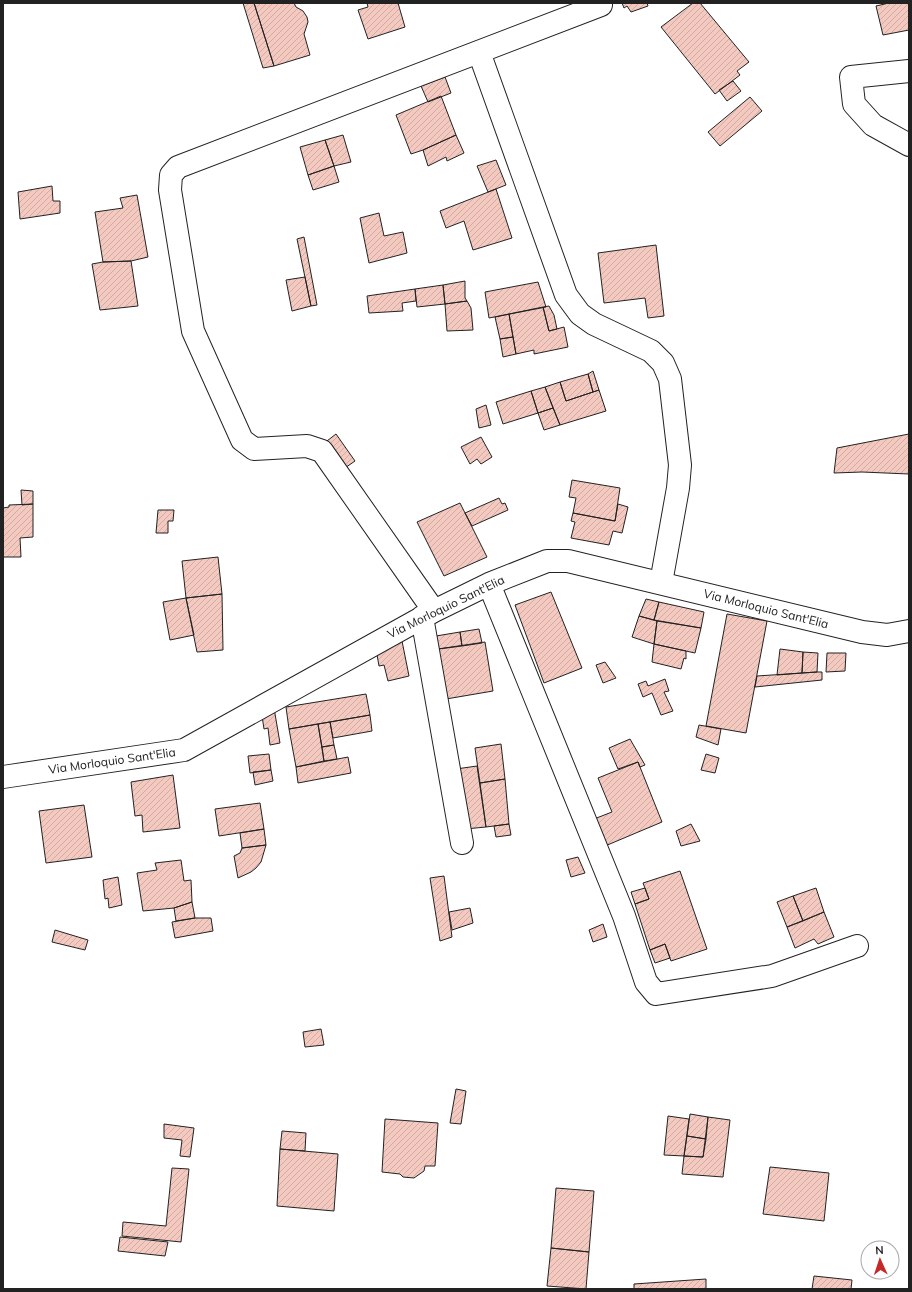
<svg xmlns="http://www.w3.org/2000/svg" width="912" height="1292" font-family="Mulish,sans-serif">
<defs>
<pattern id="building-hatch" width="6" height="6" patternUnits="userSpaceOnUse"><rect width="6" height="6" fill="#f3c9c0"/><path d="M-1 1l2-2M0 6l6-6M5 7l2-2" fill="none" stroke="#d0aca5"/></pattern>
</defs>
<rect width="100%" height="100%" fill="#fff"/>
<path fill="url(#building-hatch)" stroke="#222" d="M 243,3 L 254,3 L 274,66 L 263,68 Z
M 254,3 L 294,3 L 296,7 L 303,11 L 307,17 L 308,22 L 304,34 L 310,55 L 274,66 Z
M 367,3 L 398,3 L 405,27 L 368,39 L 358,10 L 368,7 Z
M 622,3 L 647,3 L 648,6 L 631,12 L 627,6 L 624,8 Z
M 693,3 L 700,3 L 749,62 L 737,71 L 740,75 L 715,94 L 661,27 Z
M 889,3 L 909,3 L 909,30 L 883,35 L 876,6 Z
M 445,77 L 451,93 L 428,102 L 421,86 Z
M 733,81 L 741,91 L 727,101 L 719,90 Z
M 441,96 L 456,135 L 423,150 L 411,154 L 396,115 Z
M 750,97 L 762,111 L 720,146 L 708,132 Z
M 343,135 L 351,162 L 334,166 L 325,140 Z
M 456,135 L 464,153 L 447,161 L 446,157 L 428,166 L 423,150 Z
M 325,140 L 334,166 L 308,175 L 300,147 Z
M 496,160 L 506,185 L 488,192 L 477,166 Z
M 334,166 L 339,182 L 313,190 L 308,175 Z
M 52,186 L 53,201 L 60,201 L 60,213 L 20,219 L 18,192 Z
M 496,189 L 512,238 L 473,250 L 464,221 L 446,228 L 440,211 Z
M 137,195 L 148,257 L 131,261 L 103,262 L 95,212 L 123,208 L 120,198 Z
M 379,213 L 384,236 L 403,232 L 407,253 L 369,263 L 360,218 Z
M 304,237 L 317,305 L 311,306 L 297,239 Z
M 656,245 L 664,316 L 648,318 L 645,298 L 604,303 L 598,253 Z
M 131,261 L 138,306 L 100,310 L 92,264 L 103,262 Z
M 305,277 L 311,306 L 292,311 L 286,280 Z
M 465,281 L 465,298 L 467,301 L 445,304 L 443,285 Z
M 538,282 L 546,307 L 489,318 L 485,292 Z
M 443,285 L 445,304 L 417,307 L 415,289 Z
M 415,289 L 416,301 L 402,303 L 403,311 L 369,313 L 367,296 Z
M 467,301 L 471,308 L 473,330 L 447,331 L 445,304 Z
M 549,306 L 554,315 L 557,329 L 549,331 L 543,307 Z
M 543,307 L 549,331 L 564,327 L 568,347 L 534,354 L 534,350 L 516,354 L 509,314 Z
M 509,314 L 513,337 L 500,339 L 495,317 Z
M 513,337 L 516,354 L 503,357 L 500,339 Z
M 593,371 L 599,390 L 593,392 L 588,374 Z
M 588,374 L 593,392 L 566,401 L 560,382 Z
M 560,382 L 566,401 L 599,390 L 606,411 L 560,425 L 545,387 Z
M 545,387 L 553,408 L 538,413 L 531,391 Z
M 531,391 L 538,413 L 503,424 L 496,402 Z
M 486,405 L 491,425 L 479,428 L 476,409 Z
M 553,408 L 560,425 L 544,430 L 538,413 Z
M 336,434 L 355,461 L 342,470 L 323,444 Z
M 909,434 L 909,474 L 862,472 L 834,473 L 837,448 Z
M 481,437 L 492,457 L 481,464 L 477,459 L 470,464 L 461,447 Z
M 572,480 L 620,488 L 615,521 L 573,513 L 576,498 L 569,497 Z
M 21,490 L 33,491 L 33,504 L 22,505 Z
M 499,498 L 502,504 L 505,503 L 508,510 L 472,526 L 465,513 Z
M 460,503 L 487,557 L 444,576 L 417,522 Z
M 33,504 L 33,537 L 20,538 L 21,557 L 3,557 L 3,508 L 9,507 L 9,505 Z
M 618,504 L 628,507 L 622,533 L 613,531 L 609,545 L 571,538 L 575,522 L 571,521 L 573,513 L 615,521 Z
M 158,510 L 174,510 L 173,521 L 168,521 L 168,533 L 156,533 Z
M 218,557 L 222,594 L 186,598 L 182,561 Z
M 551,592 L 582,668 L 544,683 L 515,605 Z
M 222,594 L 223,650 L 197,652 L 186,598 Z
M 186,598 L 194,635 L 170,640 L 163,602 Z
M 646,599 L 659,602 L 654,620 L 639,616 Z
M 659,602 L 704,612 L 701,628 L 654,620 Z
M 727,614 L 767,621 L 746,733 L 706,726 Z
M 639,616 L 657,621 L 654,644 L 632,637 Z
M 657,621 L 701,628 L 695,653 L 654,644 Z
M 479,629 L 482,643 L 462,646 L 460,632 Z
M 460,632 L 462,646 L 438,649 L 436,636 Z
M 401,636 L 409,676 L 388,681 L 384,665 L 379,666 L 376,649 Z
M 485,642 L 493,691 L 446,699 L 438,649 Z
M 654,644 L 686,651 L 686,659 L 684,658 L 681,669 L 652,662 Z
M 780,649 L 803,652 L 802,673 L 777,675 Z
M 803,652 L 818,653 L 817,672 L 802,673 Z
M 827,653 L 846,653 L 845,671 L 826,672 Z
M 605,662 L 616,678 L 603,683 L 596,665 Z
M 817,672 L 822,672 L 822,680 L 755,687 L 757,676 Z
M 665,679 L 669,691 L 664,692 L 673,711 L 661,715 L 652,693 L 643,697 L 638,684 L 646,681 L 648,686 Z
M 366,694 L 370,715 L 289,729 L 286,707 Z
M 274,708 L 280,743 L 270,745 L 268,728 L 264,729 L 262,716 Z
M 370,715 L 372,731 L 333,738 L 330,722 Z
M 330,722 L 334,745 L 322,747 L 318,724 Z
M 318,724 L 324,761 L 296,767 L 289,729 Z
M 699,725 L 721,729 L 718,745 L 696,737 Z
M 630,739 L 645,765 L 640,767 L 638,762 L 618,769 L 609,748 Z
M 501,744 L 505,779 L 480,783 L 475,748 Z
M 334,745 L 337,759 L 324,761 L 322,747 Z
M 269,754 L 271,770 L 250,773 L 248,756 Z
M 706,754 L 719,758 L 715,773 L 701,770 Z
M 348,757 L 351,773 L 298,783 L 296,767 Z
M 638,762 L 662,822 L 605,846 L 594,819 L 612,812 L 598,778 Z
M 477,766 L 486,827 L 465,829 L 456,769 Z
M 271,770 L 273,781 L 255,785 L 253,772 Z
M 173,775 L 180,828 L 143,832 L 142,815 L 135,816 L 131,782 Z
M 505,779 L 509,824 L 486,827 L 480,783 Z
M 260,803 L 264,829 L 219,836 L 215,809 Z
M 84,805 L 92,857 L 46,863 L 39,811 Z
M 509,824 L 511,835 L 496,837 L 494,826 Z
M 691,824 L 700,841 L 681,846 L 676,831 Z
M 264,829 L 266,845 L 242,848 L 240,833 Z
M 266,845 L 261,862 L 256,868 L 251,872 L 238,878 L 234,856 L 240,853 L 242,848 Z
M 578,857 L 585,873 L 571,877 L 566,860 Z
M 181,860 L 184,881 L 191,880 L 192,902 L 174,908 L 143,911 L 137,873 L 157,870 L 155,863 Z
M 680,871 L 707,949 L 671,961 L 665,944 L 650,950 L 635,904 L 649,899 L 643,883 Z
M 444,876 L 452,937 L 440,941 L 430,878 Z
M 118,877 L 122,905 L 109,908 L 108,898 L 105,899 L 103,880 Z
M 645,888 L 649,899 L 635,904 L 631,892 Z
M 816,888 L 824,912 L 803,921 L 793,896 Z
M 793,896 L 803,921 L 787,927 L 777,902 Z
M 192,902 L 195,918 L 176,921 L 174,908 Z
M 470,908 L 473,923 L 452,930 L 449,912 Z
M 824,912 L 834,937 L 818,944 L 814,939 L 795,948 L 787,927 Z
M 195,918 L 211,918 L 213,931 L 175,938 L 172,922 Z
M 603,924 L 607,937 L 593,942 L 589,930 Z
M 55,930 L 88,940 L 85,950 L 52,942 Z
M 665,944 L 670,958 L 655,963 L 650,950 Z
M 321,1029 L 324,1045 L 305,1047 L 303,1032 Z
M 456,1089 L 466,1091 L 461,1124 L 450,1123 Z
M 690,1114 L 708,1117 L 706,1139 L 687,1136 Z
M 668,1116 L 689,1119 L 684,1156 L 664,1155 Z
M 708,1117 L 730,1120 L 723,1177 L 682,1174 L 684,1156 L 703,1157 Z
M 385,1119 L 438,1123 L 435,1166 L 425,1166 L 424,1171 L 414,1178 L 403,1177 L 400,1174 L 382,1172 Z
M 164,1124 L 194,1128 L 190,1157 L 180,1156 L 182,1140 L 164,1138 Z
M 282,1131 L 306,1133 L 305,1151 L 280,1149 Z
M 687,1136 L 706,1139 L 703,1157 L 684,1156 Z
M 280,1149 L 338,1154 L 334,1211 L 277,1206 Z
M 770,1167 L 829,1173 L 824,1221 L 763,1214 Z
M 172,1168 L 189,1169 L 181,1242 L 122,1236 L 123,1222 L 166,1226 Z
M 556,1188 L 594,1191 L 589,1252 L 551,1248 Z
M 120,1237 L 168,1242 L 165,1256 L 118,1251 Z
M 551,1248 L 589,1252 L 586,1289 L 547,1286 Z
M 814,1276 L 852,1280 L 851,1289 L 812,1289 Z
M 706,1279 L 706,1289 L 634,1289 L 634,1284 Z"/>
<g fill="none" stroke-linecap="round" stroke-linejoin="round">
<defs>
<path id="street" d="M 479,52 L 566,295 L 580,314 L 594,324 L 651,351 L 663,363 L 670,379 L 680,465 L 678,488 L 661,583
M 909,71 L 851,77 L 854,104 L 873,125 L 909,145
M 489,584 L 624,916 L 646,982 L 656,994 L 772,976 L 857,946
M 434,611 L 322,451 L 307,446 L 254,449 L 242,440 L 193,331 L 170,190 L 171,175 L 178,167 L 601,5 L 600,3
M 422,617 L 462,843
M 3,777 L 184,750 L 434,611 L 489,584 L 547,561 L 568,561 L 862,632 L 887,635 L 909,631"/>
</defs>
<use href="#street" stroke="#222" stroke-width="24"/>
<use href="#street" stroke="#fff" stroke-width="22"/>
</g>
<g text-anchor="middle" stroke-width="3" stroke-linejoin="round" paint-order="stroke">
<g font-size="12" fill="#222" stroke="#fff">
<text transform="translate(446 607) rotate(-26)" y="4">Via Morloquio Sant'Elia</text>
<text transform="translate(766 609) rotate(14)" y="4">Via Morloquio Sant'Elia</text>
<text transform="translate(112 761) rotate(-8)" y="4">Via Morloquio Sant'Elia</text>
</g>
</g>
<rect width="912" height="1292" fill="none" stroke="#222222" stroke-width="8"/>
<g transform="translate(880 1260) rotate(357)"><circle r="19" fill="#ffffff" stroke="#a7a7a7"/>
<path d="M0-3L7 15L0 10L-7 15Z" fill="#c62828"/>
<text y="-6" font-size="11" font-weight="bold" text-anchor="middle" fill="#222222">N</text>
</g>
</svg>
